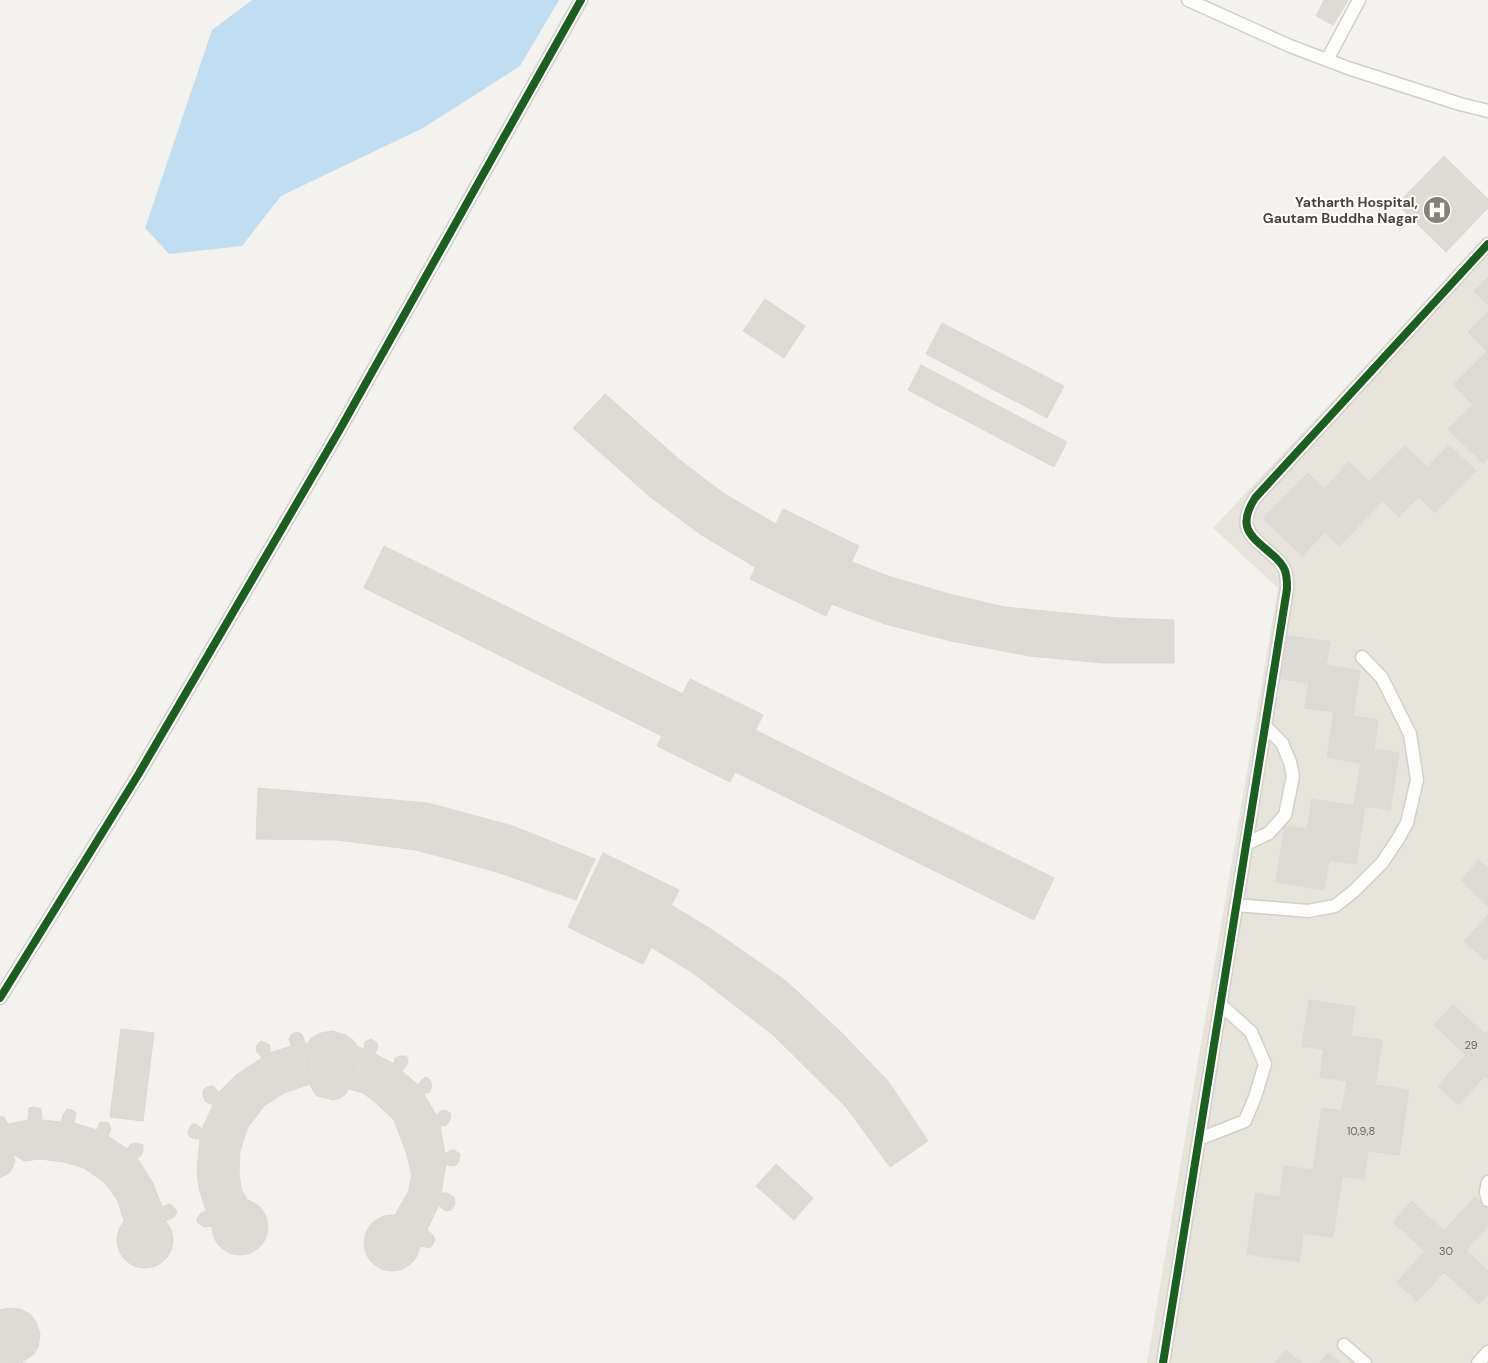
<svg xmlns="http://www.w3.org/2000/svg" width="1488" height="1363" font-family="'DM Sans',sans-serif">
<rect width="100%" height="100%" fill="#f4f2ee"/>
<path fill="#e7e4dc" d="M 1488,236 L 1488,1363 L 1147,1363 L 1278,588 L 1213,528 Z"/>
<path fill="#c0ddf1" d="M 252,0 L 559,0 L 520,66 L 423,128 L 281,196 L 242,246 L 169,254 L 145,228 L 212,30 Z"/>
<path fill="#dedbd6" stroke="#dcd9d4" d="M 1324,0 L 1345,0 L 1348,1 L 1333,25 L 1316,16 Z
M 1444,156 L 1488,199 L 1488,208 L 1446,252 L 1397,204 Z
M 1488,277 L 1488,305 L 1474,291 Z
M 765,299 L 805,326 L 784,358 L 743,331 Z
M 1488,312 L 1488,458 L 1483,463 L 1448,429 L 1473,405 L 1453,385 L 1487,351 L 1468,332 Z
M 942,323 L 1064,386 L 1047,418 L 926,354 Z
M 921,365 L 1067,442 L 1054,467 L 908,390 Z
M 605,394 L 681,461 L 723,493 L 776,524 L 755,567 L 700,534 L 649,496 L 573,428 Z
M 1449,445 L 1476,471 L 1435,513 L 1419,497 L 1399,517 L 1383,501 L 1339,546 L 1325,532 L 1302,556 L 1263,518 L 1308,473 L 1324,489 L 1349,462 L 1369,482 L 1405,446 L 1427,467 Z
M 783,509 L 859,546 L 826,616 L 750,579 Z
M 384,546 L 683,694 L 662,736 L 364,588 Z
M 852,562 L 891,577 L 949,594 L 1004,607 L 1118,618 L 1174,620 L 1174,663 L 1103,663 L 1029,656 L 951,641 L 885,624 L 831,604 Z
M 1283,635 L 1330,642 L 1326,665 L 1360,671 L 1353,716 L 1378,720 L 1374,749 L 1399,753 L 1390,810 L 1365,806 L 1356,864 L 1329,860 L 1324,890 L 1276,882 L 1285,826 L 1307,829 L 1312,799 L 1354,806 L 1361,763 L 1327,757 L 1334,712 L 1305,708 L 1309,683 L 1277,678 Z
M 690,679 L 763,715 L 730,782 L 657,746 Z
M 755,730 L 1054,878 L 1034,920 L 735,772 Z
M 258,788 L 428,803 L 513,826 L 595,859 L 576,900 L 497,872 L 416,850 L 337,840 L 256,839 Z
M 603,853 L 679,890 L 643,964 L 568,927 Z
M 1479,860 L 1488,868 L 1488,906 L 1461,880 Z
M 671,905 L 714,931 L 786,981 L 841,1032 L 888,1081 L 928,1141 L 890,1167 L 846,1107 L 773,1035 L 693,973 L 651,947 Z
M 1488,915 L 1488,957 L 1485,960 L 1464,941 Z
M 1309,1000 L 1355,1007 L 1351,1036 L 1382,1040 L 1375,1085 L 1409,1090 L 1399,1155 L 1368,1151 L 1364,1179 L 1342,1176 L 1333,1237 L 1303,1233 L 1299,1262 L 1247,1254 L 1256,1193 L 1280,1197 L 1284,1166 L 1313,1170 L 1322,1108 L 1342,1111 L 1347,1081 L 1320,1077 L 1324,1049 L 1302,1046 Z
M 1453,1005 L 1485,1034 L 1488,1031 L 1488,1079 L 1485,1076 L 1458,1105 L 1438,1086 L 1466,1055 L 1434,1025 Z
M 121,1029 L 154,1033 L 143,1121 L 110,1117 Z
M 332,1031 L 345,1035 L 353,1040 L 358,1047 L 349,1089 L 345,1095 L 340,1098 L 333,1100 L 317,1096 L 313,1091 L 310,1084 L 306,1045 L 311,1038 L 321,1033 Z
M 297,1032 L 302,1034 L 306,1045 L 310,1084 L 284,1093 L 265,1105 L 248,1127 L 240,1151 L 239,1172 L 241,1189 L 247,1199 L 236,1198 L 224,1203 L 217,1210 L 212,1219 L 212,1226 L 204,1227 L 197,1222 L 197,1219 L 200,1214 L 206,1211 L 199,1188 L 197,1171 L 200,1139 L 195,1139 L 190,1137 L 188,1134 L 189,1129 L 192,1124 L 196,1124 L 202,1129 L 213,1105 L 206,1102 L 203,1096 L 203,1090 L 207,1087 L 213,1086 L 219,1092 L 236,1075 L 262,1058 L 257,1052 L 256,1046 L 261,1041 L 270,1045 L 270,1053 L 291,1046 L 289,1039 L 292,1034 Z
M 371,1039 L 376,1042 L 378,1046 L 375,1054 L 394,1064 L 395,1058 L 400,1056 L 406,1056 L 408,1059 L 408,1063 L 402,1071 L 418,1085 L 423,1079 L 426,1077 L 430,1080 L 432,1086 L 430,1092 L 424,1094 L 436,1115 L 441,1111 L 446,1110 L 451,1114 L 450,1120 L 446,1126 L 440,1126 L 445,1154 L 451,1150 L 454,1150 L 460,1154 L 459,1161 L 456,1165 L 451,1166 L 446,1164 L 441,1193 L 447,1193 L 454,1197 L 455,1204 L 451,1210 L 445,1211 L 439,1205 L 427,1230 L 433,1235 L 435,1240 L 432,1246 L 429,1248 L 420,1246 L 421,1239 L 417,1228 L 409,1220 L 399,1215 L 395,1215 L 408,1192 L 412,1176 L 407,1155 L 394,1120 L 375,1102 L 363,1093 L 349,1089 L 358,1047 L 364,1049 L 365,1042 Z
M 34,1107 L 41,1109 L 42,1120 L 61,1122 L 63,1115 L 67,1109 L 72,1110 L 76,1113 L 74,1123 L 97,1130 L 100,1122 L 108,1122 L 111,1129 L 108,1136 L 127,1149 L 131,1144 L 136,1143 L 143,1145 L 143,1151 L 141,1156 L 137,1158 L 153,1183 L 162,1207 L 169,1204 L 173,1206 L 177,1212 L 174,1217 L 166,1221 L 164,1218 L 154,1213 L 143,1211 L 133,1214 L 124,1221 L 118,1201 L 105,1183 L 84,1168 L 64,1162 L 40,1159 L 24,1161 L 13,1154 L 0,1126 L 0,1117 L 4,1117 L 8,1124 L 28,1120 L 29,1108 Z
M 0,1126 L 13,1154 L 15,1161 L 13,1167 L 9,1173 L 0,1178 Z
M 776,1164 L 813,1198 L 794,1220 L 756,1186 Z
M 1475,1197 L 1488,1209 L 1488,1226 L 1466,1250 L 1488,1271 L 1488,1294 L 1479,1304 L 1444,1272 L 1417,1301 L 1397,1282 L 1425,1251 L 1393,1222 L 1412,1201 L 1444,1231 Z
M212 1227a28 28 0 1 1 56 0a28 28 0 1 1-56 0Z
M117 1240a28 28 0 1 1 56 0a28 28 0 1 1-56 0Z
M364 1243a28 28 0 1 1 56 0a28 28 0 1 1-56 0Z
M 9,1308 L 20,1309 L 30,1314 L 36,1322 L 40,1334 L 38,1347 L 33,1355 L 21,1363 L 0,1362 L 0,1310 Z
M 1285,1350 L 1302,1363 L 1275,1363 Z
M 1328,1353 L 1341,1363 L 1320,1363 Z"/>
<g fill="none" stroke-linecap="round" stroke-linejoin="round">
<defs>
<path id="street" d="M 1188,0 L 1290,46 L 1348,68 L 1460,104 L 1488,111
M 1327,60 L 1359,0
M 1246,844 L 1269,833 L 1285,815 L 1293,776 L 1290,762 L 1282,743 L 1265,726
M 1236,905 L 1308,911 L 1335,906 L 1354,891 L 1382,863 L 1398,839 L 1407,823 L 1417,780 L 1410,734 L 1382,678 L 1362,657
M 0,998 L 138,775 L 339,431 L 581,0
M 1199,1139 L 1245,1121 L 1255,1097 L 1265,1064 L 1251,1032 L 1220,1004
M 1488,1182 L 1486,1192 L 1488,1200
M 1344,1345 L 1365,1363
M 1163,1363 L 1287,589 C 1287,585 1287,579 1286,574 C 1285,568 1280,562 1276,558 C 1253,537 1235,530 1255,498 L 1488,244
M 1478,1363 L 1488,1352"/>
</defs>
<use href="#street" stroke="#d2d0cb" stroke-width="15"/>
<use href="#street" stroke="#fdfdfc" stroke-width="12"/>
<defs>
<path id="cycleway" d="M 0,998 L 138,775 L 339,431 L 581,0
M 1163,1363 L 1287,589 C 1287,585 1287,579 1286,574 C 1285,568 1280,562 1276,558 C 1253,537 1235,530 1255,498 L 1488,244"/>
</defs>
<use href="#cycleway" stroke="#fff" stroke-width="11"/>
<use href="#cycleway" stroke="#1b5e20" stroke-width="8"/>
</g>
<defs>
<symbol id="hospital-disc" viewBox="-11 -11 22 22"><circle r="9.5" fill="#868178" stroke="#fff"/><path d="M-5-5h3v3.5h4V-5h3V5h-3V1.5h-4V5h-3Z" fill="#fff"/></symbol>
</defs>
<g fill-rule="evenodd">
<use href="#hospital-disc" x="1421" y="194" width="32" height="32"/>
</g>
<g text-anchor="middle" stroke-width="4" stroke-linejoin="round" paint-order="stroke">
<g font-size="11" fill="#706a61">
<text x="1471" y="1049">29</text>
<text x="1361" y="1135">10,9,8</text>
<text x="1446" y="1255">30</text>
</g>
<g font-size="14" font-weight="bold" fill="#4b4439" stroke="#fff" text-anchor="end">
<text x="1418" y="207">Yatharth Hospital,<tspan x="1418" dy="16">Gautam Buddha Nagar</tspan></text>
</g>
</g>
</svg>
